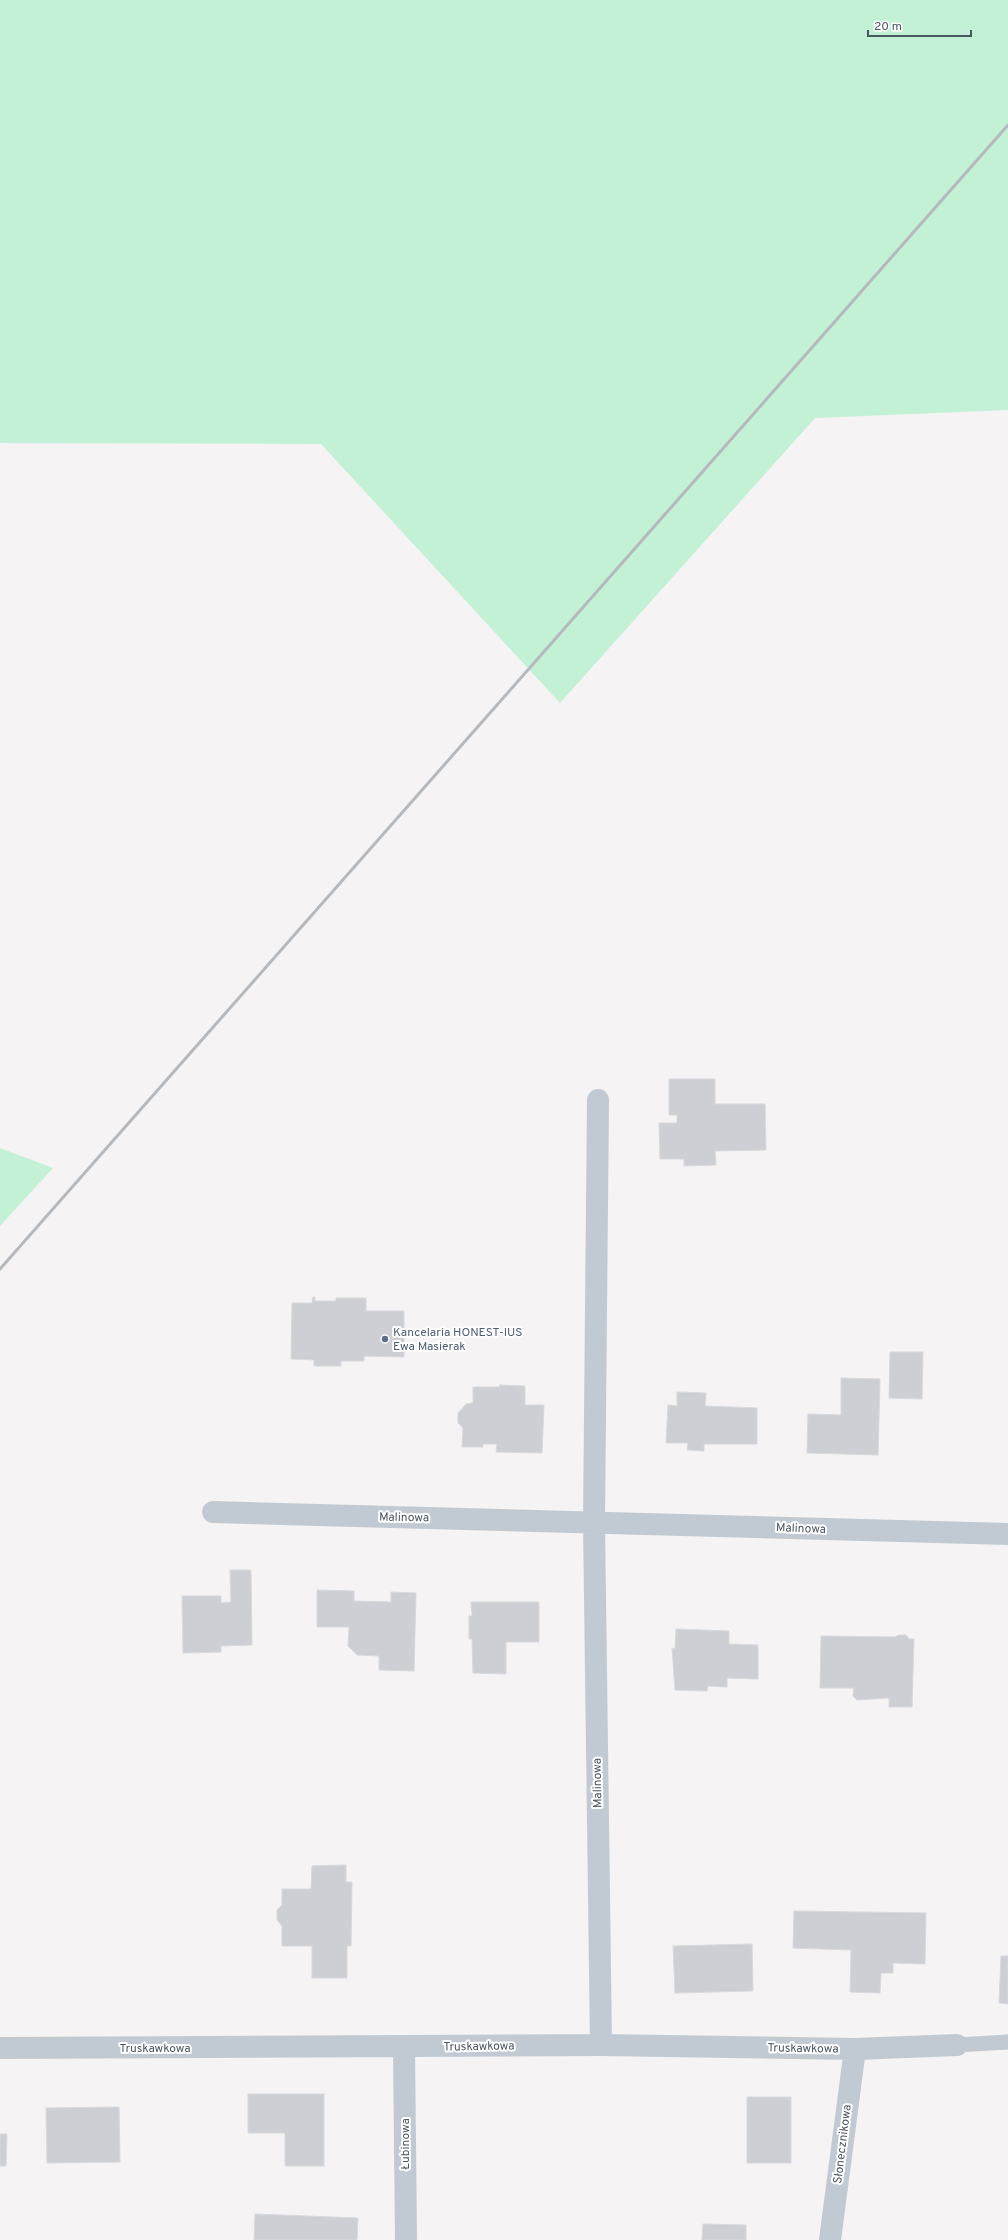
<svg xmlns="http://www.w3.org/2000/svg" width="1008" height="2240" font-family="Overpass,sans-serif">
<rect width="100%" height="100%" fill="#f5f3f3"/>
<path fill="#c3f1d5" d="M 0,0 L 1008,0 L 1008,410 L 815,418 L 560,703 L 321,444 L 0,443 Z
M 0,1148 L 53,1168 L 0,1226 Z"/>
<path fill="#cdcfd5" stroke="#d7d9de" d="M 669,1079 L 715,1079 L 715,1104 L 765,1104 L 766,1150 L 715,1151 L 716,1165 L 684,1166 L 684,1159 L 660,1159 L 659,1123 L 677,1123 L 677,1115 L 669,1115 Z
M 313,1297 L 315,1297 L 315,1301 L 336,1301 L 336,1298 L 366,1298 L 366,1311 L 404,1311 L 404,1357 L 364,1356 L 364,1361 L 341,1361 L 341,1366 L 314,1366 L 314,1360 L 291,1359 L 292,1303 L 312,1303 Z
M 890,1352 L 923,1352 L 922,1399 L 889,1398 Z
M 841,1378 L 880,1379 L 878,1455 L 807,1453 L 808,1414 L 841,1415 Z
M 499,1385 L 525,1386 L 525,1405 L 544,1405 L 542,1453 L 496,1452 L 497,1444 L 483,1444 L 483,1447 L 462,1447 L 463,1428 L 458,1423 L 458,1413 L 466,1404 L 473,1403 L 473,1387 L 500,1387 Z
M 677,1392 L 706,1393 L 705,1406 L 757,1408 L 757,1444 L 704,1444 L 704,1451 L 687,1450 L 688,1443 L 666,1443 L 668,1405 L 677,1406 Z
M 230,1570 L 251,1570 L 252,1645 L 221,1646 L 221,1652 L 183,1653 L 182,1596 L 221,1596 L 221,1603 L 231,1602 Z
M 317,1590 L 354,1591 L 354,1601 L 391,1602 L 391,1592 L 416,1593 L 414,1671 L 379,1670 L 379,1656 L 357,1655 L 348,1646 L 349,1627 L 317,1627 Z
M 471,1602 L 539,1602 L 539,1642 L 506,1642 L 506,1674 L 473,1673 L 472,1639 L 469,1639 L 469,1616 L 472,1616 Z
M 676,1629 L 729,1631 L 729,1644 L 758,1645 L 758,1679 L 727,1678 L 727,1687 L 708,1686 L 707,1691 L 675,1690 L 672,1648 L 675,1649 Z
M 899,1635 L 906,1635 L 909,1639 L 914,1639 L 912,1707 L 889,1707 L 889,1698 L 857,1700 L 853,1696 L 854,1688 L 820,1688 L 821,1636 L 895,1637 Z
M 346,1865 L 346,1882 L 352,1882 L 351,1946 L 347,1946 L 347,1978 L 312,1978 L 312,1946 L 282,1946 L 282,1926 L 277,1920 L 277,1910 L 282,1905 L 282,1889 L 311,1889 L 312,1866 Z
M 794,1911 L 926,1913 L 925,1964 L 893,1963 L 893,1973 L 881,1973 L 880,1993 L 850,1992 L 851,1950 L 793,1948 Z
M 752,1944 L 753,1991 L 675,1993 L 673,1946 Z
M 1001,1956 L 1008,1956 L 1008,2004 L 999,2003 Z
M 248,2094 L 324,2094 L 324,2166 L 285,2166 L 285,2133 L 248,2133 Z
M 747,2097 L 791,2097 L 791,2163 L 747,2163 Z
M 119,2107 L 120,2162 L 47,2163 L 46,2108 Z
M 0,2134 L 7,2134 L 6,2166 L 0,2166 Z
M 255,2214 L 358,2218 L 357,2240 L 254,2240 Z
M 703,2224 L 746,2225 L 746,2240 L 702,2240 Z"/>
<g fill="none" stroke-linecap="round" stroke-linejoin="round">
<path stroke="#c1cad2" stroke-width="15" d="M 957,2045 L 1008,2042"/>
<path stroke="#c1cad2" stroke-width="22" d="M 598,1100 L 594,1522 L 601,2045
M 213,1512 L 1008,1534
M 404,2047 L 406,2240
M 0,2048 L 601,2045 L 855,2049 L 957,2045
M 830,2240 L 855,2049"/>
<path stroke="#b5b8bd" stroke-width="3" d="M 0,1269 L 1008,125"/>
</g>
<circle fill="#5c6f8a" stroke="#fff" stroke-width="1.5" cx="385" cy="1339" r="4"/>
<g text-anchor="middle" stroke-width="4" stroke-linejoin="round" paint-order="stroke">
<g font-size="12" fill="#4e5e75" stroke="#fff" text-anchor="start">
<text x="393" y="1336">Kancelaria HONEST-IUS<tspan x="393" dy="14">Ewa Masierak</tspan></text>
</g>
<g font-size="12" fill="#4a5661" stroke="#fff">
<text transform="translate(404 1517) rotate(1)" y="4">Malinowa</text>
<text transform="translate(801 1528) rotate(2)" y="4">Malinowa</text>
<text transform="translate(597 1783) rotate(-91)" y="4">Malinowa</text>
<text transform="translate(479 2046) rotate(-1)" y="4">Truskawkowa</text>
<text x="155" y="2052">Truskawkowa</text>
<text transform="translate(803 2048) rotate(1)" y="4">Truskawkowa</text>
<text transform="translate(405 2144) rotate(-90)" y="4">Łubinowa</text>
<text transform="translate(842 2144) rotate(-83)" y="4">Słonecznikowa</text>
</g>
</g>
<path d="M868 30v6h103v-6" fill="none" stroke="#4a5661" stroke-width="2"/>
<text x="874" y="30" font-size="12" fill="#4a5661" stroke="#ffffff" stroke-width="3" paint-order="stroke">20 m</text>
</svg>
